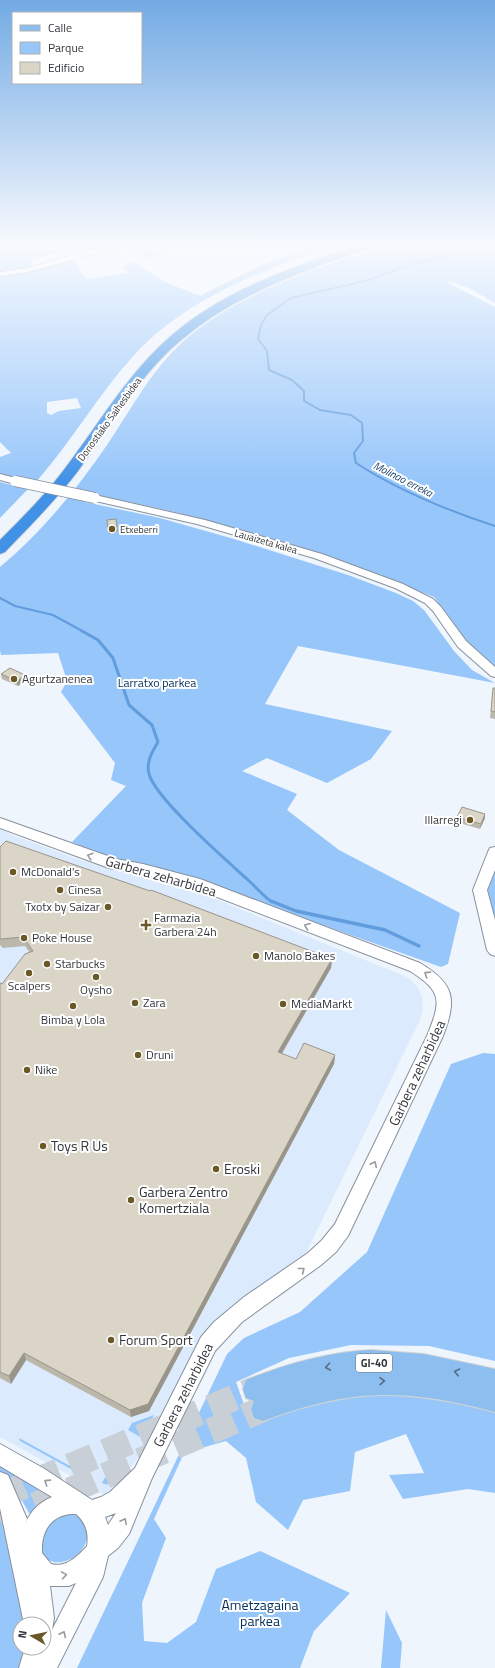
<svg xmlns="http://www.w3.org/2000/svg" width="495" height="1668" font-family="'Titillium Web',sans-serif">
<rect width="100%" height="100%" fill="#eff5fd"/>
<path fill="#dbebfd" d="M 0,829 L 15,836 L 75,858 L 109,868 L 176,883 L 407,977 L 416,985 L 422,996 L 423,1009 L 420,1020 L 305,1255 L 253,1294 L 199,1345 L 141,1454 L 125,1475 L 105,1495 L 0,1437 Z"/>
<path fill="#97c6fa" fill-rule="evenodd" d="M 0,247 L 85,247 L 33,259 L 31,267 L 0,273 Z
M 130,247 L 163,247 L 153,249 L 162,255 L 147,258 Z
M 313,247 L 332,247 C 262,270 188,298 136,353 C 99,393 72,441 36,482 L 0,475 L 0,457 L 11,453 L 0,442 L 0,275 L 71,257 L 86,279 L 128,273 L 122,266 L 134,262 L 165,282 L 200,296 L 259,266 ZM 77,398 L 81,408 L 59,411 L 51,415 L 47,413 L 47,402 Z
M 383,247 L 495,247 L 495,303 L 471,289 L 449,281 L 448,283 L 495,307 L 495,669 L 470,649 L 434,597 L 342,561 L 179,513 L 88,493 L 85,502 L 160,518 L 234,539 L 348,575 L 396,593 L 413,601 L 424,610 L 454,651 L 472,670 L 495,683 L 298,646 L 265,704 L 392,731 L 371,759 L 327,783 L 267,758 L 242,771 L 297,794 L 287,810 L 339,850 L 460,913 L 448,964 L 441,967 L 212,886 L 86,849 L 72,842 L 126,786 L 111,780 L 115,763 L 61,692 L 67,681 L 58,653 L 1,655 L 0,650 L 0,567 C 41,533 77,489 107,445 C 132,408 153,367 187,338 C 242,292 315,268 383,247 Z
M 0,482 L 28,489 L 0,518 Z
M 495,863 L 495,927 L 485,889 Z
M 483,1053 L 495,1054 L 495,1361 L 429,1346 L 351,1345 L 289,1358 L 236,1382 L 251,1424 L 324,1398 L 379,1391 L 429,1396 L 495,1412 L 495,1493 L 468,1489 L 403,1499 L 389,1475 L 424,1473 L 406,1434 L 355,1452 L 350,1491 L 303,1500 L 288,1530 L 256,1502 L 246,1458 L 226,1441 L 184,1453 L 154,1519 L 166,1538 L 142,1603 L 144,1641 L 167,1643 L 196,1622 L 216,1569 L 260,1551 L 350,1593 L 314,1631 L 300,1668 L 77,1668 L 227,1354 L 244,1338 L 300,1312 L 367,1252 L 451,1064 Z
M 154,1415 L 142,1438 L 128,1430 L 132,1423 Z
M 19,1438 L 92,1478 L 91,1480 L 20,1441 Z
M 118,1454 C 129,1467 121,1491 102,1483 Z
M 0,1464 L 51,1494 L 50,1496 L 31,1514 L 29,1513 L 12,1483 L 0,1471 Z
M 0,1501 L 29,1624 L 20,1624 L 20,1648 L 26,1648 L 21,1668 L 0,1668 Z
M 60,1510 L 80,1515 C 82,1519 86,1524 87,1528 C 93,1556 49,1578 40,1548 C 38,1542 42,1531 42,1524 Z
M 386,1610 L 402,1643 L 400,1668 L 381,1668 Z"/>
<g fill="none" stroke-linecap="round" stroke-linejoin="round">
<path stroke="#619cdd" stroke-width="2" d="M 412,264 L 457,253 L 471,247
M 406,266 L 369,280 L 291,298 L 267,315 L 261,325 L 258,339 L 267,351 L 269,370 L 292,380 L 304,391 L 304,401 L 320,410 L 351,415 L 362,423 L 363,441 L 354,453 L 356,463 C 399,491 446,510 495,526
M 0,598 L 15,606 L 53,615 L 84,632"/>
<path stroke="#619cdd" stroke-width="3" d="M 82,631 L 98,640 L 113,658 L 129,705 L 152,725 L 158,742 C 152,752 146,762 149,774 C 156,799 225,859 247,879 C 256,887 263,896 272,902"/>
<path stroke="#619cdd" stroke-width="3.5" d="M 271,901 L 296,911 L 385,930 L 419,946"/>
<path stroke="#c9cfd6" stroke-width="26" stroke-dasharray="26 12" stroke-linecap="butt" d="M 0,1496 L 255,1389
M 0,1520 L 263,1409"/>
<defs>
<path id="minor" d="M 100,247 L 119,247 L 28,272 L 0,276 L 0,272 L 28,268 Z
M 0,474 L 19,479 L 20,481 L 15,484 L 0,480 Z
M 95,495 L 205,520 L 322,554 L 403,584 L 433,599 L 441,607 L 466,641 L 495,667 L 495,677 L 491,676 L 458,647 L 433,611 L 425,603 L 395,588 L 314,558 L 197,524 L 91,500 L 90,498 Z
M 0,818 L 116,859 L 143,864 L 200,879 L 420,963 C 455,984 457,999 443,1036 L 348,1236 L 336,1252 L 321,1265 L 242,1322 L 215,1351 L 152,1478 L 129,1534 L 118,1548 L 108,1556 L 103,1577 L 57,1668 L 19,1668 L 25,1648 L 44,1648 L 44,1639 L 46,1642 L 51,1632 L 44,1635 L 44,1624 L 24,1624 L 0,1508 L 0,1472 L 8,1475 L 27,1519 L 25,1524 C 31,1511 38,1503 52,1497 L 0,1466 L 0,1444 L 43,1468 L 92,1500 L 101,1497 L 110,1492 L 135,1468 L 201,1337 L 214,1322 L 244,1297 L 308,1253 L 322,1240 L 335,1224 L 427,1036 C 441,1001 443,992 410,971 L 191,887 L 143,874 L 109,868 L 0,828 ZM 116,1513 L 108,1525 L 105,1517 ZM 70,1514 L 76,1514 C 86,1523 89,1533 87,1546 C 77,1557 66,1568 51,1564 L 42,1553 C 41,1533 49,1517 70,1514 ZM 76,1583 L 52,1630 L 54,1618 L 50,1586 L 69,1586 Z
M 495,847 L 495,870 L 487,890 L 495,920 L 495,956 L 490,954 L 487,950 L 473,890 L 488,852 L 490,848 Z"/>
<path id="major" d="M 371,1350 L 424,1354 L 495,1369 L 495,1412 C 405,1388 351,1388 263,1421 L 254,1418 L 251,1409 L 254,1401 L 246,1398 L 243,1389 L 246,1380 C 286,1364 328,1352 371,1350 Z"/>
<path id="highway" d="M 353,247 L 368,247 L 367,249 C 297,273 226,298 171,349 C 134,384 108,430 78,471 C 56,500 30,526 5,552 L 0,554 L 0,540 C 24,516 49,491 69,463 C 99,423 125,379 162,344 C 215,294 285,269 353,247 Z"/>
</defs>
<use href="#minor" stroke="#87919d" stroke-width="2"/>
<use href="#major" stroke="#d2d3d4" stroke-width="2"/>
<use href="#highway" stroke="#d2d3d4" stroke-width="2"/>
<use href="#minor" fill="#fff" fill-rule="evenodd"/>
<use href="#major" fill="#8dbef0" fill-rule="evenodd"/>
<use href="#highway" fill="#4192e6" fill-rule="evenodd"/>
<defs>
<path id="minor-bridge" d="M 15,481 L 95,498"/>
</defs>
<use href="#minor-bridge" stroke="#87919d" stroke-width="12" stroke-linecap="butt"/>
<use href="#minor-bridge" stroke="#fff" stroke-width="10"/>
</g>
<path fill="#bbb7aa" d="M 1,674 L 26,679 L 18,686 L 2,679 Z
M 493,688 L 495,688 L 495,719 L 490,718 Z
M 485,814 L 485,818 L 480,829 L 456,822 L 457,817 Z
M 0,847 L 332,959 L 331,968 L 282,1054 L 296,1059 L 335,1055 L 334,1064 L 149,1411 L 131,1417 L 26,1360 L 11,1384 L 0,1378 L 0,983 L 2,984 L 30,953 L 25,946 L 3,948 L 0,945 Z"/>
<path fill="#99958b" d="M 117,527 L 118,531 L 109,534 L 108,529 Z
M 25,675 L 26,679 L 18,686 L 17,681 Z
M 485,814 L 485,818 L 480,829 L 481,824 Z
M 332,959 L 331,968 L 277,1061 L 278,1052 Z
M 335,1055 L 334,1064 L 149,1411 L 131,1417 L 130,1410 Z
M 24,1353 L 26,1360 L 11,1384 L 9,1376 Z"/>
<path fill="#dad5c6" stroke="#99958b" d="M 116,519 L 117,527 L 108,529 L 107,520 Z
M 10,668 L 25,675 L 17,681 L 1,674 Z
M 493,688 L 495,688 L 495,712 L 491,711 Z
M 462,807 L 485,814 L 481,824 L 457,817 Z
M 6,841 L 150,891 L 151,890 L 332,959 L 278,1052 L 296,1059 L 304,1043 L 335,1055 L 148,1404 L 130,1410 L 24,1353 L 9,1376 L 0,1372 L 0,983 L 2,984 L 25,954 L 33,951 L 23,937 L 1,939 L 0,938 L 0,847 Z"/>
<defs><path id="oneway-chevron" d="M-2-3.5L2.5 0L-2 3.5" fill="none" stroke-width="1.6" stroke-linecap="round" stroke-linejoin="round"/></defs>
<g stroke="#989a9d">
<use href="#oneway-chevron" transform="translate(90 856) rotate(-161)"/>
<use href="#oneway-chevron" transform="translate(307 926) rotate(-159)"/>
<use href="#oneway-chevron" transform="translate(427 974) rotate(-147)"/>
<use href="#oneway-chevron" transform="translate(374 1164) rotate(-64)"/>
<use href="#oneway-chevron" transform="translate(302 1270) rotate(-38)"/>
<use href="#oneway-chevron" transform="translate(47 1482) rotate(-147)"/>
<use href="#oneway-chevron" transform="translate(124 1521) rotate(-63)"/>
<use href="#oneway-chevron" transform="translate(64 1575) rotate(-9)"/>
<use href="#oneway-chevron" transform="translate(63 1634) rotate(-63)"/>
</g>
<g stroke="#566c83">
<use href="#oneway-chevron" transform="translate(328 1367) rotate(170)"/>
<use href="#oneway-chevron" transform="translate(457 1372) rotate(-167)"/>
<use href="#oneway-chevron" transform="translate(382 1381) rotate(-2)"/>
</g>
<linearGradient id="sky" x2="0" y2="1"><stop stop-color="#72aae4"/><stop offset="0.51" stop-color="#f8fafe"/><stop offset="1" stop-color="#f8fafe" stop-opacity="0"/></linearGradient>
<rect width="495" height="480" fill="url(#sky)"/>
<g fill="#6a5927" stroke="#fff" stroke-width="1.5">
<circle cx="112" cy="529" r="4"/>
<circle cx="14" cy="679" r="4"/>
<circle cx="470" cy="820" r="4"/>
<circle cx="13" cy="872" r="4"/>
<circle cx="60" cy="890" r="4"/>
<circle cx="108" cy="907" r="4"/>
<path d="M144 919h4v4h4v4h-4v4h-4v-4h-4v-4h4z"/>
<circle cx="24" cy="938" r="4"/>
<circle cx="256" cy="956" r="4"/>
<circle cx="47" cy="964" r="4"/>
<circle cx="29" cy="973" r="4"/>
<circle cx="96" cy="977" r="4"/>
<circle cx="135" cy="1003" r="4"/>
<circle cx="283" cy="1004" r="4"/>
<circle cx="73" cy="1006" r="4"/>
<circle cx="138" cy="1055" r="4"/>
<circle cx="27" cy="1070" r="4"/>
<circle cx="43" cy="1146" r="4"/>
<circle cx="216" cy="1169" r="4"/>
<circle cx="131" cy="1200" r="4"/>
<circle cx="111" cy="1340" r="4"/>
</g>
<g text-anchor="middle" stroke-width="4" stroke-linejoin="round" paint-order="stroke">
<g font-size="10" fill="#32363b" stroke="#fff">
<text transform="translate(109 419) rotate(-54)" y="4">Donostiako Saihesbidea</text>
<text transform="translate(266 541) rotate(16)" y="4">Lauaizeta kalea</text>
</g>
<g font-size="10" fill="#32363b" stroke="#fff" text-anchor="start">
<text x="120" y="533">Etxeberri</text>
</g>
<g font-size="11" font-style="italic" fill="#19436e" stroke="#fff">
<text transform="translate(403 479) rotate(27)" y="4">Molinao erreka</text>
</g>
<rect fill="#fff" stroke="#707276" stroke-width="1" x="356" y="1354" width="36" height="18" rx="3"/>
<g font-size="11" font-weight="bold" fill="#32363b">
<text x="374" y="1367">GI-40</text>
</g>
<g font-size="12" fill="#32363b" stroke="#fff" text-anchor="start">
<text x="22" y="683">Agurtzanenea</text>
<text x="462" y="824" text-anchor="end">Illarregi</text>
<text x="21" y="876">McDonald's</text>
<text x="68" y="894">Cinesa</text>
<text x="100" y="911" text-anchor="end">Txotx by Saizar</text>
<text x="154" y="922">Farmazia<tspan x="154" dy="14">Garbera 24h</tspan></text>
<text x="32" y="942">Poke House</text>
<text x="264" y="960">Manolo Bakes</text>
<text x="55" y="968">Starbucks</text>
<text x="29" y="990" text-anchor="middle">Scalpers</text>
<text x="96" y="994" text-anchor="middle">Oysho</text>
<text x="143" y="1007">Zara</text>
<text x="291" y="1008">MediaMarkt</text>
<text x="73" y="1024" text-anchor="middle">Bimba y Lola</text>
<text x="146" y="1059">Druni</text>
<text x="35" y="1074">Nike</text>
</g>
<g font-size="12" fill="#04305a" stroke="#fff">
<text x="157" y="687">Larratxo parkea</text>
</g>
<g font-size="14" fill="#32363b" stroke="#fff">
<text transform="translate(161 876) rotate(16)" y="5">Garbera zeharbidea</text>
<text transform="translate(417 1073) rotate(-65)" y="5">Garbera zeharbidea</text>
<text transform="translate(183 1395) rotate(-63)" y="5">Garbera zeharbidea</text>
</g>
<g font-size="14" fill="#32363b" stroke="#fff" text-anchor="start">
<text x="51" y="1151">Toys R Us</text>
<text x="224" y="1174">Eroski</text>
<text x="139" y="1197">Garbera Zentro<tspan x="139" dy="16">Komertziala</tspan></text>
<text x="119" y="1345">Forum Sport</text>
</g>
<g font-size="14" fill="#04305a" stroke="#fff">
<text x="260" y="1610">Ametzagaina<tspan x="260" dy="16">parkea</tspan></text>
</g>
</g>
<rect x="12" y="12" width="130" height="72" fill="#ffffff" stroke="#adafb1"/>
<rect x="20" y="25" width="20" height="6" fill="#8dbef0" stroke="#adafb1"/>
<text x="48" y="32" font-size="12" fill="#32363b">Calle</text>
<rect x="20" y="42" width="20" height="12" fill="#97c6fa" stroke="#adafb1"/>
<text x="48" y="52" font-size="12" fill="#32363b">Parque</text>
<rect x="20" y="62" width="20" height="12" fill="#dad5c6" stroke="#adafb1"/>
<text x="48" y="72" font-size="12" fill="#32363b">Edificio</text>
<g transform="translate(32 1636) rotate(279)"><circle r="19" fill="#ffffff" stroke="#adafb1"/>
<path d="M0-3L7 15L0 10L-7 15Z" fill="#6a5927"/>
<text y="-6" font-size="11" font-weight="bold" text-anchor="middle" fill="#32363b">N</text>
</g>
</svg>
